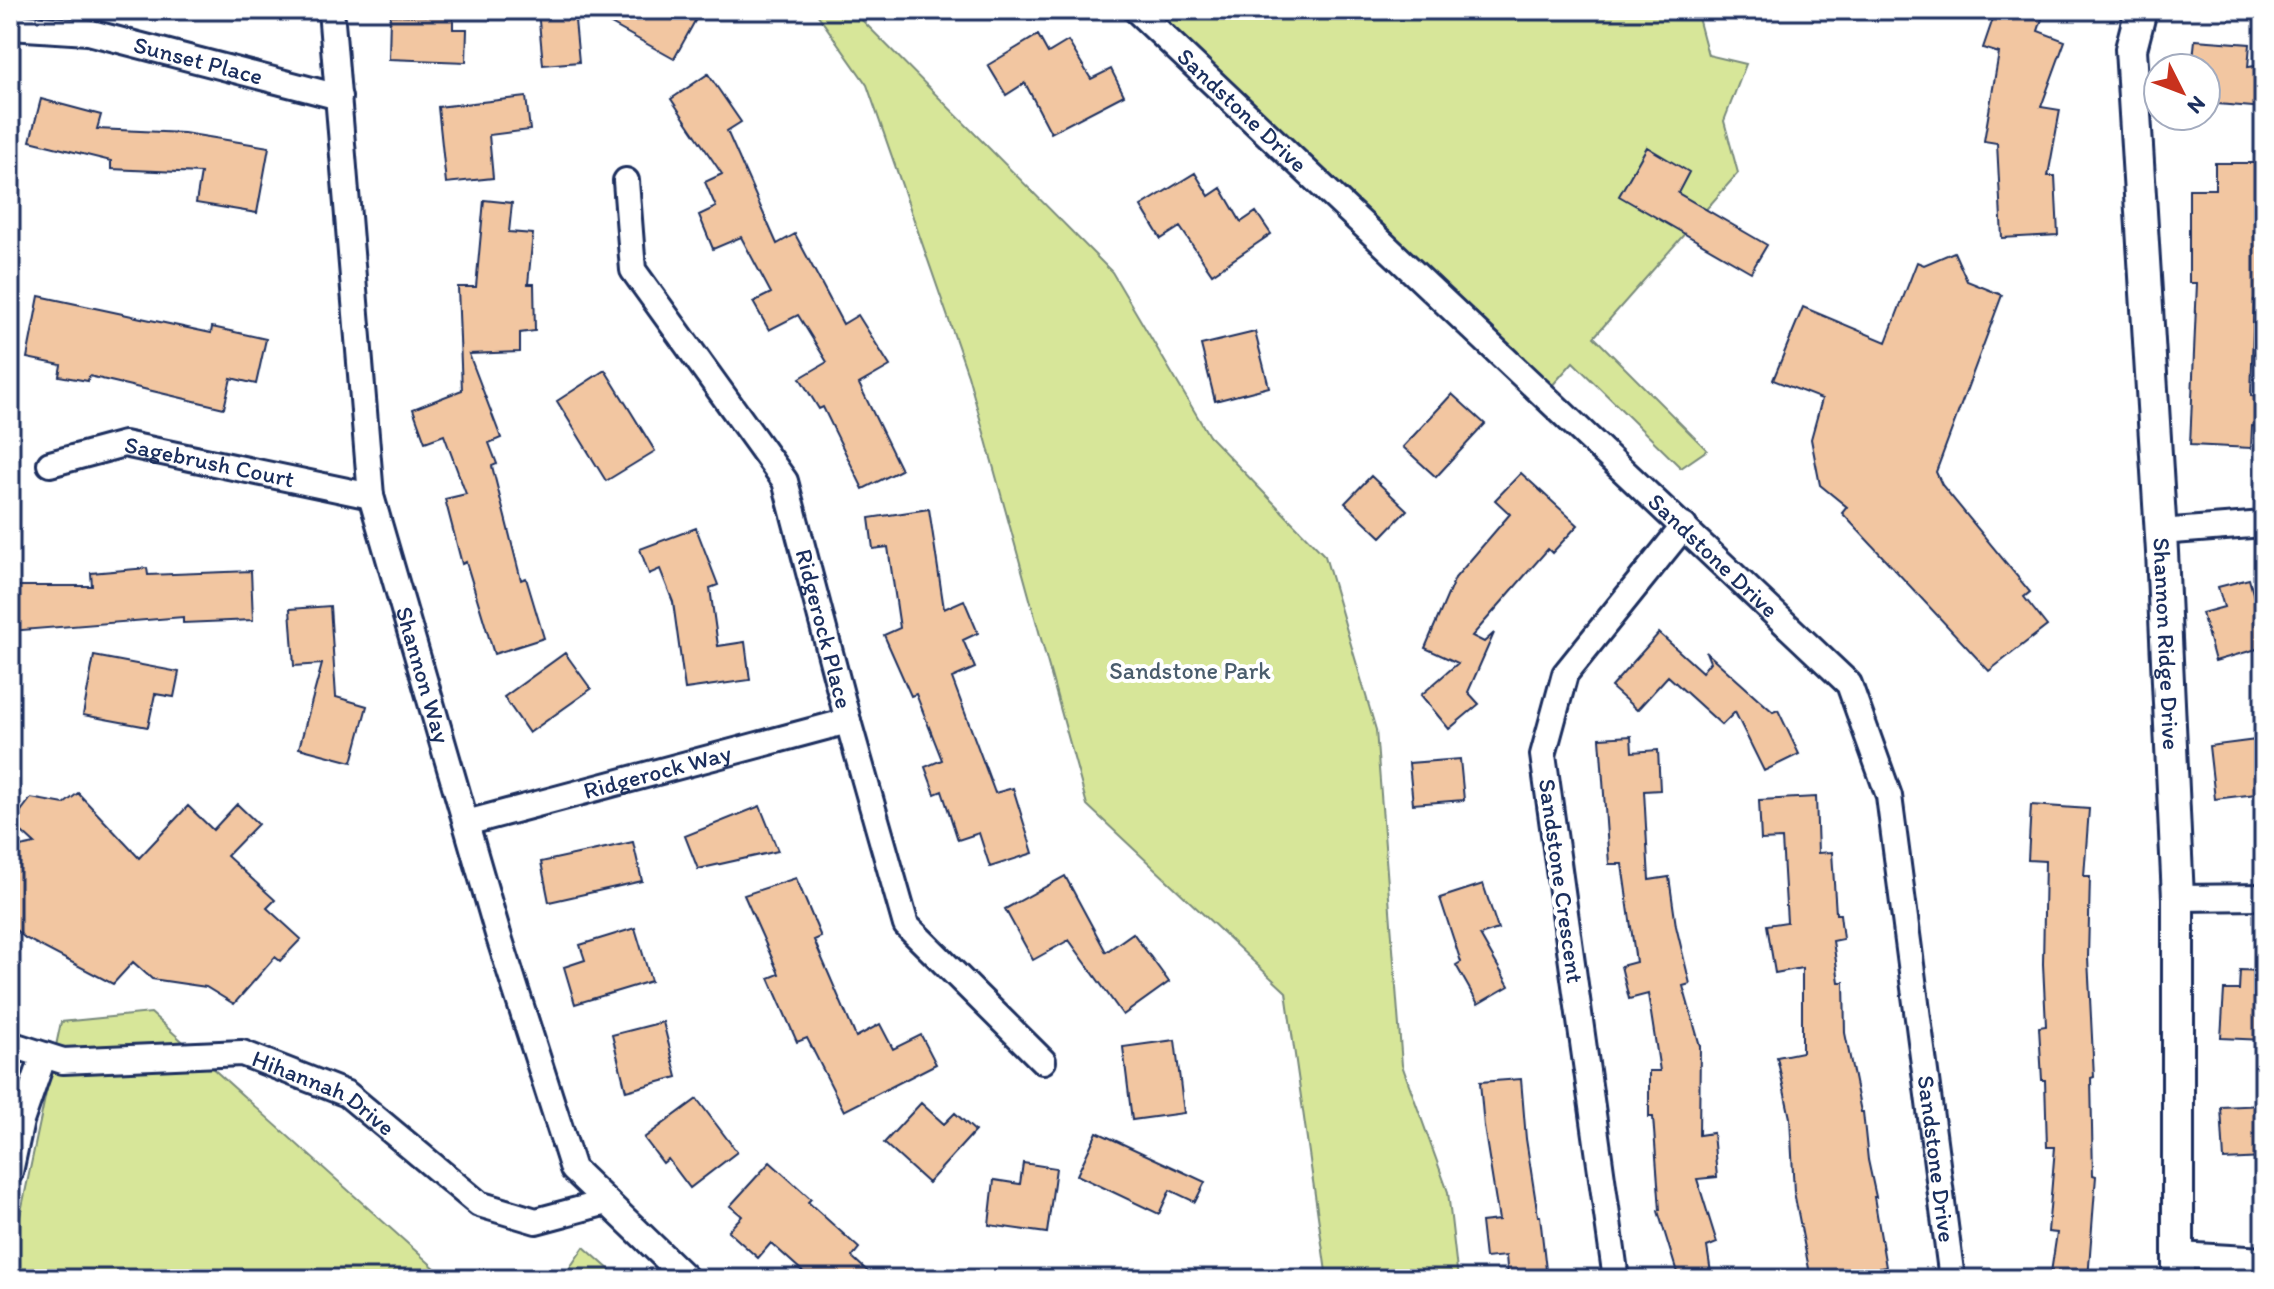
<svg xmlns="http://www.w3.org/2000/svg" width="2274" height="1289" font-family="Itim,sans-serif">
<rect width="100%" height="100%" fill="#fff"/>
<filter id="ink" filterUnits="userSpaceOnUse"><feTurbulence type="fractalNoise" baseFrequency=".0125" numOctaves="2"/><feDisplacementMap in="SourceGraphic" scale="16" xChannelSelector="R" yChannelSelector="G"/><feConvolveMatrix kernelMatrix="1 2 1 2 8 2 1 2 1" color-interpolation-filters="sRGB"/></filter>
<g filter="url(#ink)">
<path fill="#d7e699" stroke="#798a7c" stroke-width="2" d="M 810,10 L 852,10 L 1112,272 L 1209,436 L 1325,556 L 1376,730 L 1402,1065 L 1448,1192 L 1458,1279 L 1327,1279 L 1286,992 L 1087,805 L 968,375 L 867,85 L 815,11 Z
M 1142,10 L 1696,10 L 1708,55 L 1746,64 L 1724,121 L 1738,173 L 1594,337 L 1707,450 L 1681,468 L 1573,362 L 1543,396 Z
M 151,1013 L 447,1279 L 10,1279 L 10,1264 L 61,1022 Z
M 584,1247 L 620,1279 L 562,1279 Z"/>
<path fill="#f2c6a1" stroke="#1b2f5e" stroke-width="2" d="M 538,10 L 574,10 L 579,62 L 543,65 Z
M 586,10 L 701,10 L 674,59 Z
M 1996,10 L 2045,10 L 2038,31 L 2065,41 L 2041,107 L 2060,110 L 2048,176 L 2055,176 L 2058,235 L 2002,238 L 1997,143 L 1984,141 L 1999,53 L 1983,48 Z
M 390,15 L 453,17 L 453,29 L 467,29 L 466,62 L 389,59 Z
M 1038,35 L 1048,53 L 1068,41 L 1091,79 L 1111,69 L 1124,95 L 1051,133 L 1025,83 L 1006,95 L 988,65 Z
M 2195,40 L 2250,44 L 2248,67 L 2264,65 L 2264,108 L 2206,103 L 2206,68 L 2192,68 Z
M 708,74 L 741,122 L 727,131 L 777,244 L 795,234 L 843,324 L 858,315 L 890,366 L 859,384 L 901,470 L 863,489 L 823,407 L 819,409 L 800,378 L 827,362 L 798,315 L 769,330 L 753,302 L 771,293 L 741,237 L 713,249 L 699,215 L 716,207 L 705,182 L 722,174 L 671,99 Z
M 526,97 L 530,130 L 489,135 L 493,178 L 446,183 L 438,107 Z
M 41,99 L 101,115 L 97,129 L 184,133 L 269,147 L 257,213 L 196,203 L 201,173 L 111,169 L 111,161 L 30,141 Z
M 1647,147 L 1689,172 L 1678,193 L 1767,245 L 1751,272 L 1619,196 Z
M 2215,163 L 2259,163 L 2262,300 L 2254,300 L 2251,396 L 2264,397 L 2264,427 L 2252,426 L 2251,448 L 2190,445 L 2197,283 L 2189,283 L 2189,189 L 2215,189 Z
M 1195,173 L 1209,196 L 1221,188 L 1241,222 L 1256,212 L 1271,234 L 1212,274 L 1180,227 L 1161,239 L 1141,206 Z
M 484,200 L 512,203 L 509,232 L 533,234 L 528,284 L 534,284 L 535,331 L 520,333 L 520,352 L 469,354 L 501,438 L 489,443 L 497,464 L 492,466 L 521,580 L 526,578 L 544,638 L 494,654 L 466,562 L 462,564 L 445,499 L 466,494 L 444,435 L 425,442 L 413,409 L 462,390 L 458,287 L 476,287 Z
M 1954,252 L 1967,281 L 2002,295 L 1936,472 L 1942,485 L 2030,592 L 2024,597 L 2047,626 L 1989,671 L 1842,513 L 1847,507 L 1820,485 L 1811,439 L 1822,399 L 1773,380 L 1803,307 L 1886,342 L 1917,262 L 1924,265 Z
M 39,296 L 211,333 L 212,327 L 266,339 L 256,384 L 231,378 L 224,408 L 89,376 L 88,381 L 59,376 L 61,365 L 27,358 Z
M 1255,332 L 1269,387 L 1215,401 L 1201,345 Z
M 605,370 L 655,451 L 606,481 L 557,401 Z
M 1452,394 L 1485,424 L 1436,477 L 1403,447 Z
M 1521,473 L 1578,525 L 1552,553 L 1548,549 L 1472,636 L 1484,642 L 1494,633 L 1468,692 L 1479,704 L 1449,729 L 1421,695 L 1458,663 L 1425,648 L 1455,578 L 1510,514 L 1495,500 Z
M 1371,476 L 1407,510 L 1381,537 L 1345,503 Z
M 929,509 L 944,609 L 964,600 L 978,633 L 963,640 L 975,668 L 952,678 L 995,793 L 1013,788 L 1033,853 L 990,867 L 979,833 L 958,840 L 942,791 L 935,794 L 925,767 L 942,760 L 916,694 L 911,696 L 884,635 L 900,628 L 888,547 L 873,549 L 869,518 Z
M 696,528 L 718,585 L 710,588 L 718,646 L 745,642 L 750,680 L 685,689 L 673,602 L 660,569 L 649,574 L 640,549 Z
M 147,568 L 148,575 L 251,571 L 253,620 L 183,623 L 183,617 L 10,631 L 10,586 L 92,586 L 91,573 Z
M 2249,579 L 2264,633 L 2264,647 L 2215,661 L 2202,613 L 2224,607 L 2218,587 Z
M 330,606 L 336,697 L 367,706 L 352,762 L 299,748 L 322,664 L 294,666 L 290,609 Z
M 1659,633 L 1702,672 L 1710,662 L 1706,652 L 1773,712 L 1778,710 L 1799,754 L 1764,771 L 1735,712 L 1722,725 L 1668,676 L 1637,710 L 1611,687 Z
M 565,653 L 591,689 L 529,733 L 504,697 Z
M 94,656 L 179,672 L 174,697 L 155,694 L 148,727 L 83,715 Z
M 1631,736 L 1632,752 L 1658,750 L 1660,790 L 1644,791 L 1649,880 L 1669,877 L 1676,926 L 1690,984 L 1683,986 L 1700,1046 L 1699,1135 L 1713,1133 L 1717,1177 L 1697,1179 L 1717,1243 L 1707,1247 L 1712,1279 L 1679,1279 L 1658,1211 L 1660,1210 L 1653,1117 L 1649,1117 L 1649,1071 L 1660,1071 L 1648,994 L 1629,999 L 1621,966 L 1636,962 L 1622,864 L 1609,864 L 1600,738 Z
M 2264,739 L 2264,793 L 2215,799 L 2209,746 Z
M 1460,759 L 1464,800 L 1413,804 L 1409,763 Z
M 78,793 L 139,858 L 188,806 L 213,830 L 237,804 L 258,824 L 227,856 L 275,900 L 267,908 L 301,939 L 280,961 L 275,957 L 234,1004 L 206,987 L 152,979 L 133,962 L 113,984 L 25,938 L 10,925 L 10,849 L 35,844 L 12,823 L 31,798 L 64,804 Z
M 1816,797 L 1818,853 L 1832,852 L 1836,914 L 1840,914 L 1843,939 L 1833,941 L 1839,982 L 1844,982 L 1845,1033 L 1861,1112 L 1863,1112 L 1868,1160 L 1876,1197 L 1874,1197 L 1886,1267 L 1864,1271 L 1865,1279 L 1811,1279 L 1794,1192 L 1790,1118 L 1777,1057 L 1802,1052 L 1802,968 L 1775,973 L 1767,925 L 1787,922 L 1782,839 L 1761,840 L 1759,800 Z
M 2031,805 L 2089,809 L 2084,876 L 2090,876 L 2088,958 L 2094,1077 L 2091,1078 L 2093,1175 L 2096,1176 L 2088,1279 L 2050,1279 L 2057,1233 L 2048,1232 L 2055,1147 L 2047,1147 L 2045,1080 L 2042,1080 L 2039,1027 L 2046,1026 L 2043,964 L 2045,861 L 2028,860 Z
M 760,806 L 778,851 L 698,869 L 685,836 Z
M 633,842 L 642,881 L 549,902 L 541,862 Z
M 1065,876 L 1106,952 L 1133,933 L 1169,982 L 1123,1015 L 1069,940 L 1033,960 L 1005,909 Z
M 796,878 L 821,937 L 814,940 L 856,1037 L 880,1024 L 893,1049 L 921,1035 L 936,1064 L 844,1111 L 807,1038 L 797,1042 L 769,978 L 779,974 L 744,895 Z
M 1483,884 L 1498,929 L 1480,935 L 1509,986 L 1478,1004 L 1456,965 L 1461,962 L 1440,898 Z
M 635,928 L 651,981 L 575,1004 L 564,967 L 585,960 L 580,945 Z
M 2240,970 L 2264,971 L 2264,1040 L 2221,1038 L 2224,990 L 2239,990 Z
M 663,1022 L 677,1077 L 626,1091 L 612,1035 Z
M 1175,1040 L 1184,1113 L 1132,1120 L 1123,1047 Z
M 1521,1079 L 1526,1139 L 1538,1216 L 1540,1216 L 1547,1279 L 1508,1279 L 1506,1256 L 1485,1258 L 1481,1222 L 1499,1220 L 1484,1127 L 1480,1082 Z
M 697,1099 L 737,1152 L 690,1188 L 668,1159 L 663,1163 L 644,1138 Z
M 921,1103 L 944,1124 L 955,1113 L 975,1131 L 928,1183 L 884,1143 Z
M 2264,1105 L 2264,1158 L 2224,1160 L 2221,1107 Z
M 1097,1132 L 1205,1182 L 1195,1202 L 1170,1190 L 1159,1214 L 1077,1175 Z
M 770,1162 L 811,1199 L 808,1202 L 859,1248 L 852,1257 L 876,1279 L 811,1279 L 771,1243 L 758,1258 L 728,1231 L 742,1216 L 730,1206 Z
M 1023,1163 L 1056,1168 L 1047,1233 L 989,1225 L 994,1180 L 1020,1184 Z"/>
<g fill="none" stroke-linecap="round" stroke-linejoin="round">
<defs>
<g id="minor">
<path id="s1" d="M 331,10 L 371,496 L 498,934 L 573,1169 L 687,1279"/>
<path id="s2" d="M 1136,10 L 1849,684 L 1889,796 L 1952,1279"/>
<path id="s3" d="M 10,27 L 88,32 L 339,97"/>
<path id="s4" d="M 626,181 L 633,270 L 785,481 L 848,721 L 906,925 L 1043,1061"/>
<path id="s5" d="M 50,464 L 124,444 L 371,496"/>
<path d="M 2160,532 L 2264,524"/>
<path id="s6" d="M 466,823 L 848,721"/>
<path d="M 2178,898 L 2264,897"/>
<path id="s7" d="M 10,1044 L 63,1061 L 242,1053 L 347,1094 L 479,1204 L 536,1221 L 607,1202"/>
<path d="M 10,1172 L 21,1121 L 44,1055"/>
<path d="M 2179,1255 L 2264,1260"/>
<path d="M 1616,1279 L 1543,755 L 1565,674 L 1684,526"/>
</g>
<g id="tertiary">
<path id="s8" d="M 2141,10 L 2131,49 L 2162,552 L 2178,898 L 2178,1279"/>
</g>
</defs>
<use href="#minor" stroke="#1b2f5e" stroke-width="30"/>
<use href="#tertiary" stroke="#1b2f5e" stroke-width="36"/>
<use href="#minor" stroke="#fff" stroke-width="24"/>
<use href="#tertiary" stroke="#fff" stroke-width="30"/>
</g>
</g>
<g text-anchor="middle" stroke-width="8" stroke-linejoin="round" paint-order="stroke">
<g font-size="24" fill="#1b2f5e" stroke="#fff">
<text dy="8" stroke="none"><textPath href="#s3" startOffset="192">Sunset Place</textPath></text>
<text dy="8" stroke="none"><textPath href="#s2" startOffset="146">Sandstone Drive</textPath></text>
<text dy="8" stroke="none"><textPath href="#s5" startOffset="164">Sagebrush Court</textPath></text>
<text dy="8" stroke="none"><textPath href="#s2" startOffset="794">Sandstone Drive</textPath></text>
<text dy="8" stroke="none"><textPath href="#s4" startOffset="502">Ridgerock Place</textPath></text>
<text dy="8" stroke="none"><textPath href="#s8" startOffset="636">Shannon Ridge Drive</textPath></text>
<text dy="8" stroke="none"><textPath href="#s1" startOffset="674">Shannon Way</textPath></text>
<text dy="8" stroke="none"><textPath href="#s6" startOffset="198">Ridgerock Way</textPath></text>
<text transform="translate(1561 881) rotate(82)" y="8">Sandstone Crescent</text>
<text dy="8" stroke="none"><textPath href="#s7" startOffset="326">Hihannah Drive</textPath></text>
<text dy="8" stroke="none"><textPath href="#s2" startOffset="1466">Sandstone Drive</textPath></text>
</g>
<g font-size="24" fill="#4a5d6d" stroke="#fff">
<text x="1190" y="679">Sandstone Park</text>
</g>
</g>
<rect width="2274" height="1289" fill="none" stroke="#fff" stroke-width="40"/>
<rect x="20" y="20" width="2234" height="1249" fill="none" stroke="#1b2f5e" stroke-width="3" filter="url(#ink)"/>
<g transform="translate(2182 92) rotate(132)"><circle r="38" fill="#ffffff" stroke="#a4acbf" stroke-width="2"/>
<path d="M0-6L14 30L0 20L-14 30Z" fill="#c8321e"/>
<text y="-12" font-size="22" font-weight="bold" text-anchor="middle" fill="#1b2f5e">N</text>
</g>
</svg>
